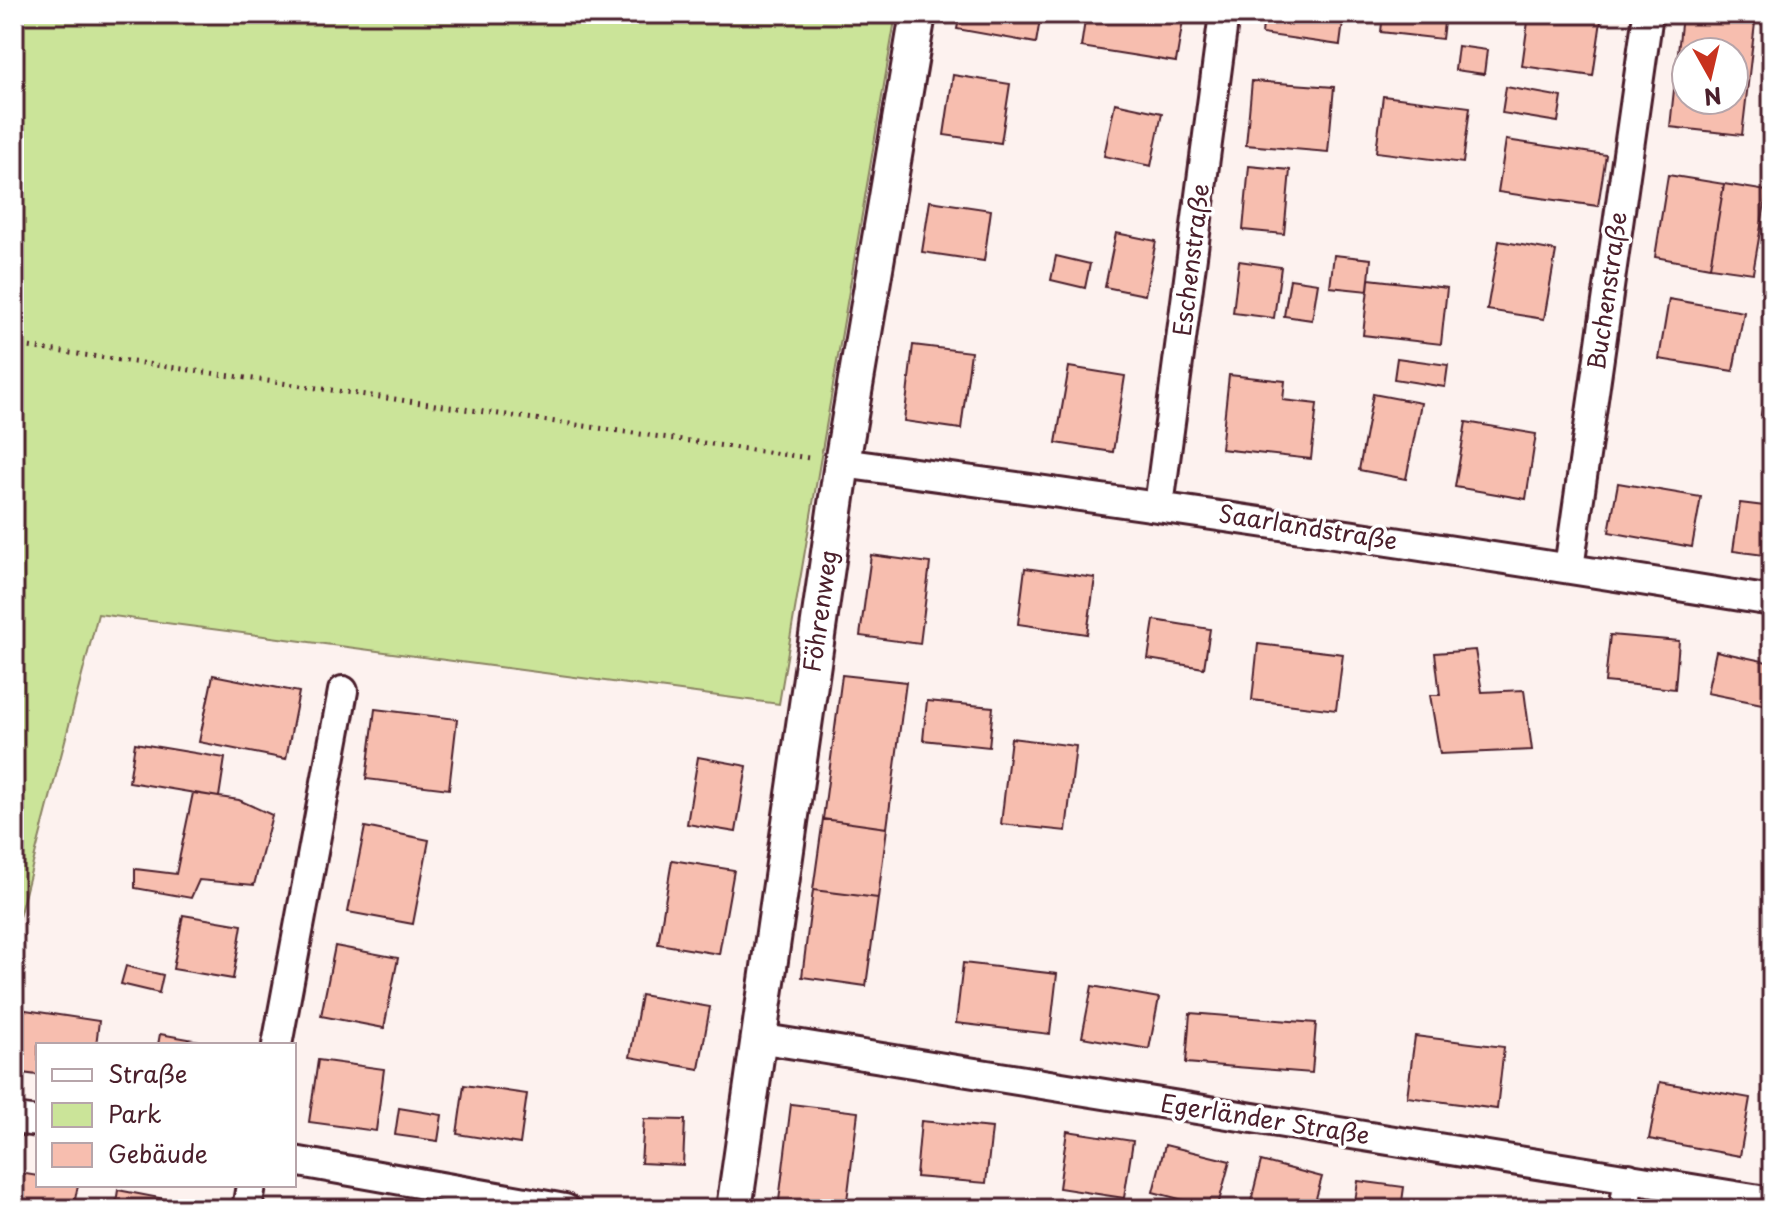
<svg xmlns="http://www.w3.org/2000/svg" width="1786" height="1223" font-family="'Playpen Sans',sans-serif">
<rect width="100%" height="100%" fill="#fdf2ef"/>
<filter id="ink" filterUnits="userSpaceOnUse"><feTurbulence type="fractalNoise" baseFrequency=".0125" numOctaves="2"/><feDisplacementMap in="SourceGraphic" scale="16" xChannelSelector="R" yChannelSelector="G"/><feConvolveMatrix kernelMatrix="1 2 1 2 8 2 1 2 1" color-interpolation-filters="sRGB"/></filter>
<g filter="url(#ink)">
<path fill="#cbe499" stroke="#8a8262" stroke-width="2" d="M 17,14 L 896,14 L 779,704 L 98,614 L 14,936 L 14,64 L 23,61 Z"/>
<path fill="#f7beaf" stroke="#4a1f2b" stroke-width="2" fill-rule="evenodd" d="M 960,14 L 1041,14 L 1036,43 L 957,29 Z
M 1086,14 L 1184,14 L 1176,62 L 1081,47 Z
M 1264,14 L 1344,14 L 1340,45 L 1262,34 Z
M 1383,14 L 1445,14 L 1442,39 L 1381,32 Z
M 1529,14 L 1602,14 L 1593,76 L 1522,66 Z
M 1682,15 L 1755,23 L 1742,135 L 1670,127 ZM 1686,52 L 1734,52 L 1734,100 L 1686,100 Z
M 1458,46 L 1487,50 L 1484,74 L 1455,70 Z
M 953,75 L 1010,84 L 1001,143 L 944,135 Z
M 1252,81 L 1334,87 L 1328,152 L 1246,145 Z
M 1506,87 L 1562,97 L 1558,122 L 1502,113 Z
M 1383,96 L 1470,107 L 1463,163 L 1376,152 Z
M 1115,103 L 1162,113 L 1151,166 L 1104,156 Z
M 1506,140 L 1606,155 L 1598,206 L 1498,192 Z
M 1249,166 L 1290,170 L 1284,234 L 1243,230 Z
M 1668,175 L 1724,184 L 1710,267 L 1655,257 Z
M 1724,184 L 1767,191 L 1753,273 L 1710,267 Z
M 930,201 L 991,210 L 984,261 L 922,252 Z
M 1116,233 L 1156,241 L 1145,295 L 1105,287 Z
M 1499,241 L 1556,251 L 1544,319 L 1487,310 Z
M 1334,255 L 1371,259 L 1368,291 L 1330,287 Z
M 1056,256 L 1090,264 L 1085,288 L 1051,280 Z
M 1239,261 L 1281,267 L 1274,318 L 1233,313 Z
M 1290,279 L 1318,283 L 1312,320 L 1284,316 Z
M 1369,279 L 1447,288 L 1441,344 L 1363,335 Z
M 1669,299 L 1744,312 L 1733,371 L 1659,359 Z
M 913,345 L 971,352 L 961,429 L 904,421 Z
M 1397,358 L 1448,365 L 1445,387 L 1394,379 Z
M 1069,367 L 1125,376 L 1113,452 L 1056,443 Z
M 1769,371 L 1772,371 L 1772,417 L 1761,415 Z
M 1229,375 L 1285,381 L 1283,400 L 1317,404 L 1311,459 L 1221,449 Z
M 1373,394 L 1421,403 L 1406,479 L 1359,470 Z
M 1466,422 L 1536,434 L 1526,499 L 1455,487 Z
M 1618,483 L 1701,497 L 1692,547 L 1609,532 Z
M 1740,503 L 1772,507 L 1772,556 L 1733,551 Z
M 871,555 L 930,563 L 920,644 L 860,636 Z
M 1025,568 L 1095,578 L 1087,634 L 1018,624 Z
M 1154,620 L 1210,629 L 1204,668 L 1148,659 Z
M 1610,635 L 1679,641 L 1675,689 L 1605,682 Z
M 1258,644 L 1343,654 L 1336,710 L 1252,700 Z
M 1475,650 L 1482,692 L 1524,690 L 1532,750 L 1440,754 L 1430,695 L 1440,695 L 1435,653 Z
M 1716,651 L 1772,663 L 1772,706 L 1707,693 Z
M 213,675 L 299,692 L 286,759 L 199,742 Z
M 842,675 L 906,682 L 887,828 L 823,819 Z
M 927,701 L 993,707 L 989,747 L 923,740 Z
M 375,709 L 457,719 L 449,789 L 366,779 Z
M 1011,738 L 1076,746 L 1066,831 L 1001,824 Z
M 135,743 L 225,758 L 219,797 L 129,782 Z
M 698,757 L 747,766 L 736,832 L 687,824 Z
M 193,793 L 239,800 L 272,815 L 254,885 L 199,880 L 191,898 L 135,888 L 135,869 L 176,874 Z
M 823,819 L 887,828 L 878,898 L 813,890 Z
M 365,827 L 429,840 L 413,924 L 348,912 Z
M 672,860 L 734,870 L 719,954 L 658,944 Z
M 813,890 L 878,898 L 866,986 L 802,977 Z
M 183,915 L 242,925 L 233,979 L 173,969 Z
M 335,946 L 398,958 L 384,1028 L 321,1016 Z
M 963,963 L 1057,974 L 1050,1034 L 956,1023 Z
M 126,966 L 163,975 L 159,993 L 121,984 Z
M 1092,986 L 1159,998 L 1149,1049 L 1082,1037 Z
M 641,995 L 710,1007 L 699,1069 L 630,1057 Z
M 19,1009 L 99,1021 L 96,1045 L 38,1045 L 38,1075 L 14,1072 L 14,1043 Z
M 1190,1013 L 1316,1023 L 1312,1073 L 1186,1063 Z
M 160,1034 L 217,1044 L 217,1045 L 158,1045 Z
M 1415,1036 L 1504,1047 L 1497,1109 L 1407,1097 Z
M 318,1060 L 384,1069 L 376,1131 L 309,1122 Z
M 1660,1082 L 1750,1098 L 1740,1156 L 1649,1139 Z
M 464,1085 L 527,1094 L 520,1144 L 457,1134 Z
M 791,1104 L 858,1112 L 846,1209 L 778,1209 Z
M 399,1108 L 442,1115 L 438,1141 L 395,1135 Z
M 644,1119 L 685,1120 L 683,1165 L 641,1163 Z
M 1772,1119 L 1772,1163 L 1766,1162 Z
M 921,1121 L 992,1128 L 986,1183 L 916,1177 Z
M 1067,1131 L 1133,1141 L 1124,1198 L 1059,1188 Z
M 1165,1145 L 1230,1161 L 1217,1209 L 1153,1192 Z
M 1261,1161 L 1322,1177 L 1313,1209 L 1264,1209 L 1250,1205 Z
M 14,1172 L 38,1176 L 38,1185 L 78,1185 L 73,1209 L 14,1209 Z
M 1358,1181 L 1404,1187 L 1401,1209 L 1354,1209 Z
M 118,1190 L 190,1204 L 189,1209 L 115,1209 Z"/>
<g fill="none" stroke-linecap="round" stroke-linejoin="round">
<defs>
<path id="minor" d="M 842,463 C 1153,505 1463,551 1772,601
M 1159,506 L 1224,14
M 1569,568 L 1648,14
M 758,1038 L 1772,1202
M 277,1045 L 343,691
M 15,1119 L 38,1122
M 294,1161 L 565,1209
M 247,1209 L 251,1185
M 1624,1209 L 1629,1178"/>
<path id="tertiary" d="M 734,1209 L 842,463 L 918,14"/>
</defs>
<use href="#minor" stroke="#4a1f2b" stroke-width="34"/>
<use href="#tertiary" stroke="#4a1f2b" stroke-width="40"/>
<path stroke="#4a1f2b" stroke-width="5" stroke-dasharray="2 6" stroke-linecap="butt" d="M 14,345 L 809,458"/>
<use href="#minor" stroke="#fff" stroke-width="28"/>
<use href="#tertiary" stroke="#fff" stroke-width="34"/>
</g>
</g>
<g text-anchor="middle" stroke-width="7" stroke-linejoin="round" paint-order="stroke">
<g font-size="24" fill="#4a1f2b" stroke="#fff">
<text transform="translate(1192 260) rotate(-83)" y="8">Eschenstraße</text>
<text transform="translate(1608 291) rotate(-82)" y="8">Buchenstraße</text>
<text transform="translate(1308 528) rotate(9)" y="8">Saarlandstraße</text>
<text transform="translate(821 611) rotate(-82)" y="8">Föhrenweg</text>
<text transform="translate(1265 1120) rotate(9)" y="8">Egerländer Straße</text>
</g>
</g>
<rect width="1786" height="1223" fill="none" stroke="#fff" stroke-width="48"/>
<rect x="24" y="24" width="1738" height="1175" fill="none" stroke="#4a1f2b" stroke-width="3" filter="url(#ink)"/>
<rect x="36" y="1043" width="260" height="144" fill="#ffffff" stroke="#b7a5aa" stroke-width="2"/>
<rect x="52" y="1069" width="40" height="12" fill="#ffffff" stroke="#b7a5aa" stroke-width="2"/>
<text x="108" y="1083" font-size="24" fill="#4a1f2b">Straße</text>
<rect x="52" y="1103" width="40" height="24" fill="#cbe499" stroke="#b7a5aa" stroke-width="2"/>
<text x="108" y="1123" font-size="24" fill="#4a1f2b">Park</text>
<rect x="52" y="1143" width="40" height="24" fill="#f7beaf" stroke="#b7a5aa" stroke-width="2"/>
<text x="108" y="1163" font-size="24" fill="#4a1f2b">Gebäude</text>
<g transform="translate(1710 76) rotate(172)"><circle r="38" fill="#ffffff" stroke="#b7a5aa" stroke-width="2"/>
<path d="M0-6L14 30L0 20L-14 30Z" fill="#c8321e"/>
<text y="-12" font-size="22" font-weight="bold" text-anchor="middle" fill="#4a1f2b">N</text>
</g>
</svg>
